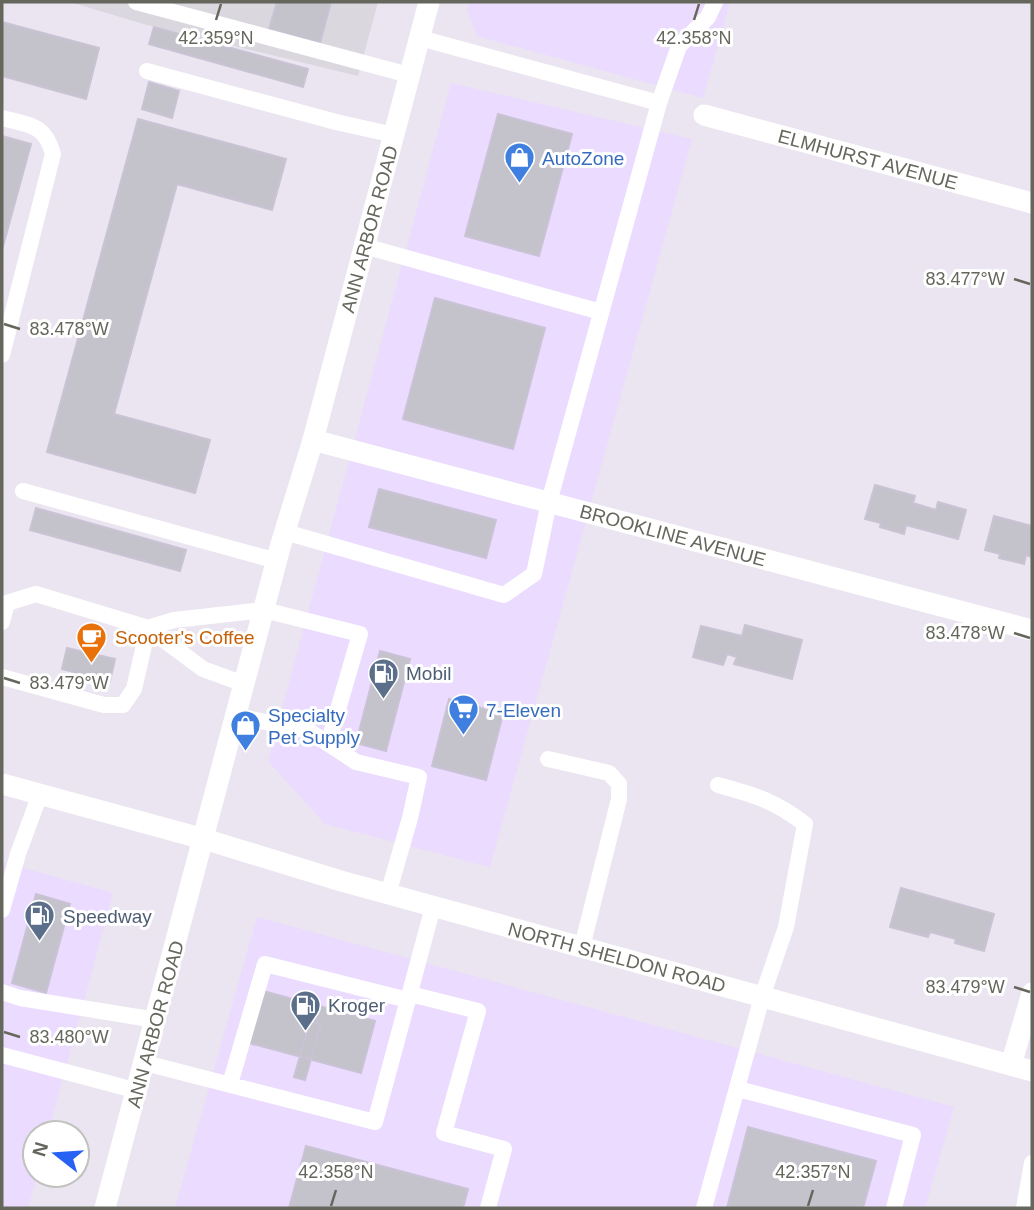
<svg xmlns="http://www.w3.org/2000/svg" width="1034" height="1210" font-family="Helvetica,sans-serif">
<rect width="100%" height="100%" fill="#eae5f0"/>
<path fill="#eadbff" d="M 469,2 L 730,2 L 703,98 L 477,36 L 467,10 Z
M 451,83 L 692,139 L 490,867 L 325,824 L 268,761 Z
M 2,862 L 113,893 L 48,1133 L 35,1133 L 35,1175 L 37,1175 L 28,1208 L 2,1208 Z
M 257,917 L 954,1107 L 925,1208 L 175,1208 Z"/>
<path fill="#dad7df" d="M 70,2 L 378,2 L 358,76 L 147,25 Z"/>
<path fill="#c4c2cb" stroke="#c9c3d5" stroke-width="2" d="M 277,2 L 331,2 L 320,43 L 269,29 Z
M 2,22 L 99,48 L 86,99 L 2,76 Z
M 154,27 L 308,69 L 303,87 L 149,44 Z
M 149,82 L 179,91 L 172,118 L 142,109 Z
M 498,114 L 572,134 L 539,256 L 465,236 Z
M 138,119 L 286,159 L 272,210 L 177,184 L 114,414 L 210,440 L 195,493 L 47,452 Z
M 2,136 L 31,144 L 2,250 Z
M 435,298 L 545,328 L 513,449 L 403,419 Z
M 875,485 L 915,496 L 913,503 L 936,510 L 938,502 L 966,510 L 958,539 L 906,525 L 904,534 L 880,527 L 881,523 L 865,519 Z
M 379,489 L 496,520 L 486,558 L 369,527 Z
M 36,508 L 186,550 L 180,571 L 30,530 Z
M 994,516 L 1032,526 L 1032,557 L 1026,555 L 1024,564 L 999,558 L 1000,554 L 985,550 Z
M 745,625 L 802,640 L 792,679 L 734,664 L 737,657 L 727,654 L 723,665 L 693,657 L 701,626 L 742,636 Z
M 67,648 L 115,659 L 110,681 L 62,669 Z
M 380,651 L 410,659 L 386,751 L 356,743 Z
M 449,699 L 503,714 L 486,780 L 432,766 Z
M 901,888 L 994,914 L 984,951 L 955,943 L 956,939 L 930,932 L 928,937 L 890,927 Z
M 36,894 L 70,904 L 46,993 L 12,983 Z
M 263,991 L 375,1021 L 361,1073 L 249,1043 Z
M 310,1021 L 321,1024 L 305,1080 L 294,1077 Z
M 748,1127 L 876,1161 L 863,1208 L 727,1208 Z
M 306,1146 L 468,1189 L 463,1208 L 289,1208 Z"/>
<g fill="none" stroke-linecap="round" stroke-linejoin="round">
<path stroke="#fff" stroke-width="16" d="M 136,2 L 409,75
M 420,38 L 659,103 L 679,46 L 708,17 L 715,2
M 147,71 L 336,122 L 394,135
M 2,118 C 29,125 45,124 53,154 L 2,355
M 364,246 L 601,312
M 23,491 L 277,561
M 285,532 L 504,595 L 534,574 L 549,502 L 659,103
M 2,622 L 7,603 L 36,594 L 148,628 L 174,620 L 264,610 L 360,634 L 328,744
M 2,677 L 104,705 L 123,705 L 134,689 L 148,628 L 203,669 L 244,684
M 236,716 L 309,731 L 356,762 L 419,777 L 410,818 L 388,894
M 548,759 L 609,773 L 619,784 L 619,799 L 582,947
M 2,910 L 18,854 L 40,794
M 2,992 L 20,998 L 156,1020
M 410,994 L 478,1011 L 444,1133 L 504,1149 L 488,1208
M 2,1055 L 138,1091
M 145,1063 L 375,1122 L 433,907
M 230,1084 L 265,964 L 408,1000
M 738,1089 L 913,1135 L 894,1208
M 704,1208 L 762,997 L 786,927 L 805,824 C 775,801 755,795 718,785
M 1024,1208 L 1032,1163"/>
<path stroke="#fff" stroke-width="21" d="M 704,115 L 1032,203
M 313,440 L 1032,630
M 1011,1065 L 1032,993"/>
<path stroke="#fff" stroke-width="21" d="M 2,784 L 204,839 L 341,881 L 1032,1071
M 105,1208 L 281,544 L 313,440 L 429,2"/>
</g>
<path fill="none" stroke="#65675d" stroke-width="2.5" d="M 216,20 L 221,4M 694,20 L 699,4M 1014,279 L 1030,284M 4,324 L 20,329M 1014,633 L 1030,638M 4,678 L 20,683M 1014,987 L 1030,992M 4,1032 L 20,1037M 331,1206 L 336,1190M 808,1206 L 813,1190"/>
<defs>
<symbol id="shop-pin" viewBox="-11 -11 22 30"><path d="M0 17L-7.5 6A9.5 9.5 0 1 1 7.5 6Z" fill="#3f7fe0" stroke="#fff"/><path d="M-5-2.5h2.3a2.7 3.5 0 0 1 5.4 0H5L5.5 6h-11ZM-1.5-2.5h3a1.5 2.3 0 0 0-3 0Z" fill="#fff"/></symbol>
<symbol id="cafe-pin" viewBox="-11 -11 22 30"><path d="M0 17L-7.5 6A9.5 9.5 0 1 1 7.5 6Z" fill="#e8710a" stroke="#fff"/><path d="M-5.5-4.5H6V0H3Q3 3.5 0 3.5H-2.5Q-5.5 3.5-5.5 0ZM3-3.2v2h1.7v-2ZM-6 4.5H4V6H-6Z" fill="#fff"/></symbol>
<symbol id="fuel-pin" viewBox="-11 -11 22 30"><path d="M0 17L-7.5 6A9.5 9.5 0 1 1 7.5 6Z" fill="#5c6f8a" stroke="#fff"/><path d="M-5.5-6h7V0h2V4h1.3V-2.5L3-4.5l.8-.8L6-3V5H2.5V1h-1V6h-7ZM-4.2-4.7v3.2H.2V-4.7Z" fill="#fff"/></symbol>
<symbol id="supermarket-pin" viewBox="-11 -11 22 30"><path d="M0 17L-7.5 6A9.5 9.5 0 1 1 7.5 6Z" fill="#3f7fe0" stroke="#fff"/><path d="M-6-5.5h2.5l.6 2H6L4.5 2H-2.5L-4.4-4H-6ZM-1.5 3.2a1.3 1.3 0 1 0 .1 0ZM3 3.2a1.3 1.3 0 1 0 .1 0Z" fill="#fff"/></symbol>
</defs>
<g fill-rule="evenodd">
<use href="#shop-pin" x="502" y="140" width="35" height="47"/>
<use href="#cafe-pin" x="74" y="620" width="35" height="47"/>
<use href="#fuel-pin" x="366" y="656" width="35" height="47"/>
<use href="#supermarket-pin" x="446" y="692" width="35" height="47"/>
<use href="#shop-pin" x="228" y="708" width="35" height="47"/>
<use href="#fuel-pin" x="22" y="898" width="35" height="47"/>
<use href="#fuel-pin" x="288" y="988" width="35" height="47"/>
</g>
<g text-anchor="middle" stroke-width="6" stroke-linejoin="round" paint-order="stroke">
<g font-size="19" fill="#366cbe" stroke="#fff" text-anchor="start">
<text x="542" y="165">AutoZone</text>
<text x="486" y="717">7-Eleven</text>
<text x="268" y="722">Specialty<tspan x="268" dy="22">Pet Supply</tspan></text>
</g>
<g font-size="19" fill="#65675d" stroke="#fff">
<text transform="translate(868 159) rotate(15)" y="7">ELMHURST AVENUE</text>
<text transform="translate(369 229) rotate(-75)" y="7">ANN ARBOR ROAD</text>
<text transform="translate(673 535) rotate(15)" y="7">BROOKLINE AVENUE</text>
<text transform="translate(617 957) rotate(15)" y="7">NORTH SHELDON ROAD</text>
<text transform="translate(155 1024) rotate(-75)" y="7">ANN ARBOR ROAD</text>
</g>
<g font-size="19" fill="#c56008" stroke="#fff" text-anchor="start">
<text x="115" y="644">Scooter's Coffee</text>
</g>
<g font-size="19" fill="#4e5e75" stroke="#fff" text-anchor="start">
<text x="406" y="680">Mobil</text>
<text x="63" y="923">Speedway</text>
<text x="328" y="1012">Kroger</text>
</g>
</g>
<g font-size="18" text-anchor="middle" fill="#65675d" stroke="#fff" stroke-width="6" stroke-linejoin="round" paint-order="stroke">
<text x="216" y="44">42.359°N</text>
<text x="694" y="44">42.358°N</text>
<text x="965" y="285">83.477°W</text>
<text x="69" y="335">83.478°W</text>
<text x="965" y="639">83.478°W</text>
<text x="69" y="689">83.479°W</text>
<text x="965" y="993">83.479°W</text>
<text x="69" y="1043">83.480°W</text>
<text x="336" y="1178">42.358°N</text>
<text x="813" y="1178">42.357°N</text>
</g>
<rect width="1034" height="1210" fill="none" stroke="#65675d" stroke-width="7"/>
<g transform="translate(56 1154) rotate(287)"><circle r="33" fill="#ffffff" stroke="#c1c2be" stroke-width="2"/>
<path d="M0-5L12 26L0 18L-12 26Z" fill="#2862f4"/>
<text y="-10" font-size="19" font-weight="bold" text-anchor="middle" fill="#65675d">N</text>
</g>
</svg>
